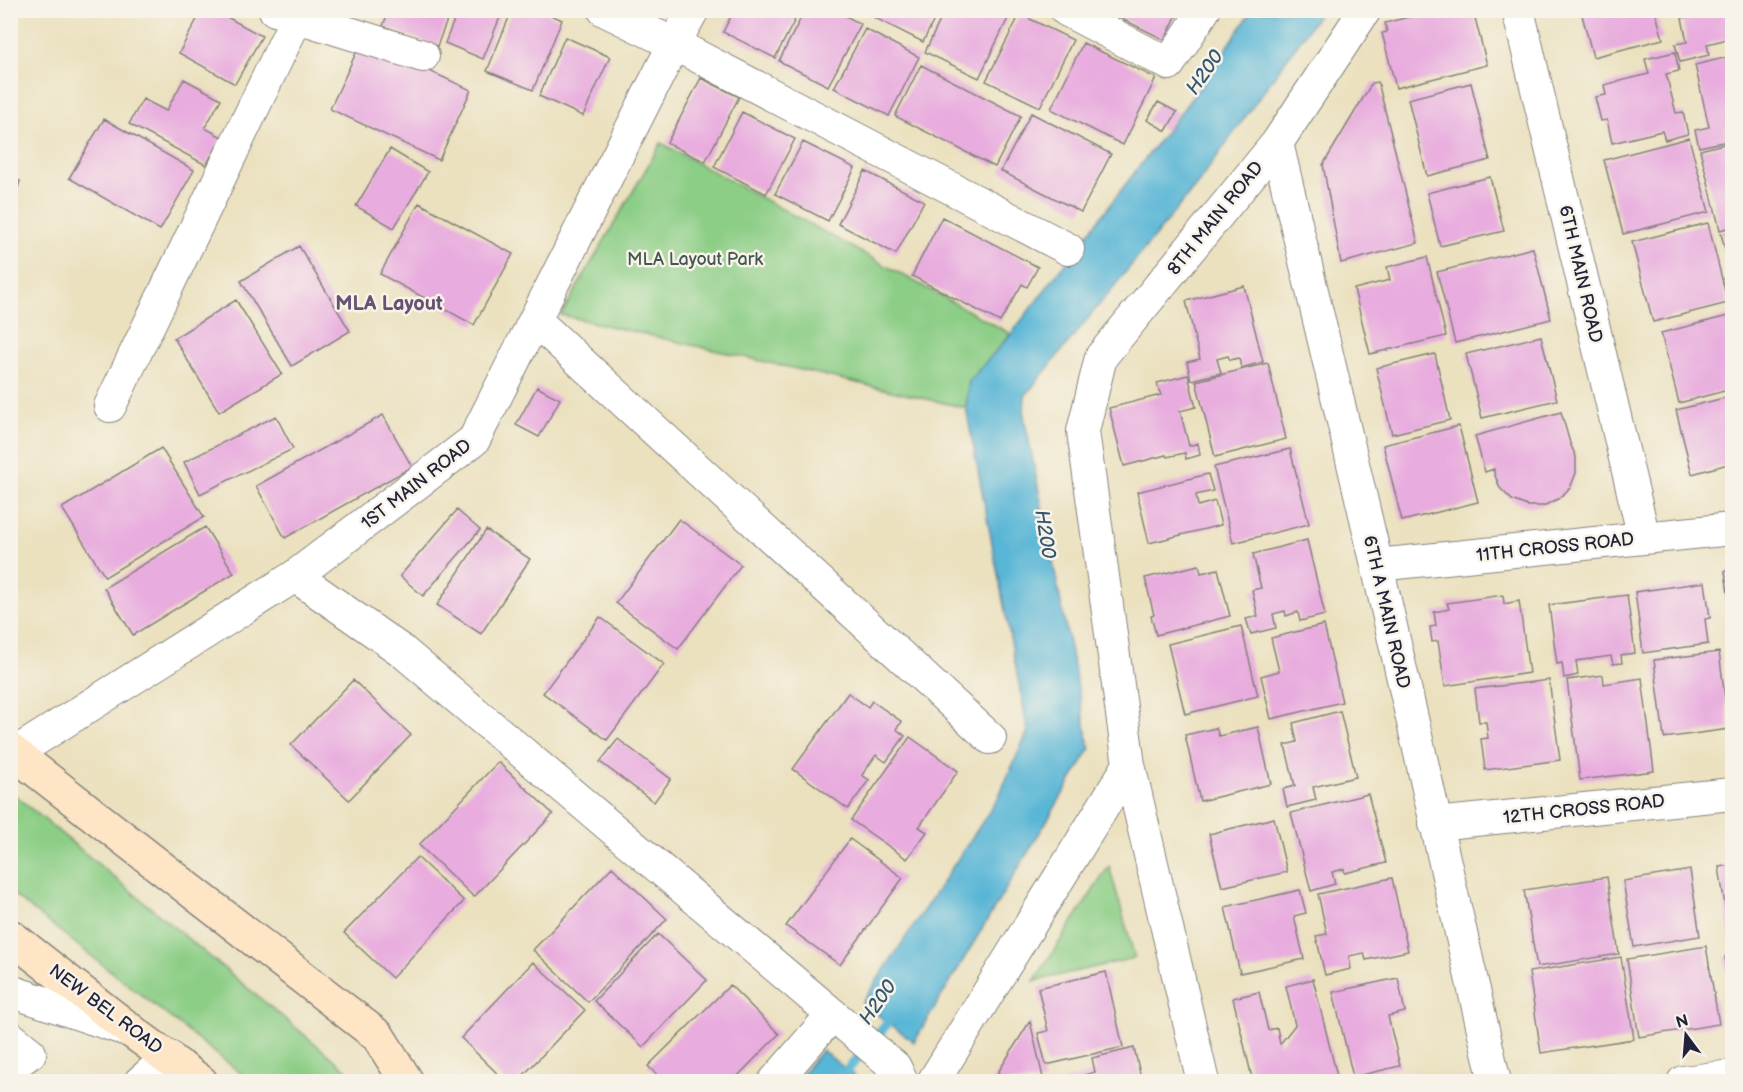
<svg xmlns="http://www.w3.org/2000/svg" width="1743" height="1092" font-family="'Balsamiq Sans',sans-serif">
<rect width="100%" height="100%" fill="#f7f3e8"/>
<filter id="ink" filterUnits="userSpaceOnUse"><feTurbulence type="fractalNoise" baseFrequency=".0167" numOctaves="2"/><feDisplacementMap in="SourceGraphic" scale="12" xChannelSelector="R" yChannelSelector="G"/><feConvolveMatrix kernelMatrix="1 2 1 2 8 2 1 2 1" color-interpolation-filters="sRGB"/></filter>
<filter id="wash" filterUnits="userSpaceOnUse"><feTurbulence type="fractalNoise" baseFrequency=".008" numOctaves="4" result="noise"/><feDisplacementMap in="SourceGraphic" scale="24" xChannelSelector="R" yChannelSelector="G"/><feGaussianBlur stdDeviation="1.35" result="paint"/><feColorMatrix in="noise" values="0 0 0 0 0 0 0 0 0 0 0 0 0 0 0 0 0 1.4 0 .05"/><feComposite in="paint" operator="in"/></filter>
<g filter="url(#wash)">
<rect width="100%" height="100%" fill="#ebe1bf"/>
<path fill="#8cce86" stroke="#577860" stroke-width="1.5" d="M 661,143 L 1011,334 L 969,381 L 966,408 L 561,315 Z
M 10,792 L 11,792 L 360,1081 L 251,1081 L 11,893 Z
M 1109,866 L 1135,958 L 1034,981 Z"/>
<path fill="#58b6d6" stroke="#3d6c88" stroke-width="1.5" d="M 1252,11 L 1321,11 L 1198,183 L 1025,396 L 1024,416 L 1090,749 L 914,1042 L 862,1003 L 997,800 L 1028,731 L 966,408 L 969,381 L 1011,334 L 1200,87 Z
M 822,1050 L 861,1081 L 795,1082 Z"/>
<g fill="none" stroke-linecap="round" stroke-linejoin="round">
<path stroke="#58b6d6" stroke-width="10" d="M 837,1082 L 891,1019 L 896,1010"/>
</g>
<g id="blocks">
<path fill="#e8acde" d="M 202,10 L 214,10 L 262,36 L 235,84 L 179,53 Z
M 389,10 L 451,10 L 437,46 L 383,26 Z
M 458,10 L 503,10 L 483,59 L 445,43 Z
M 512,10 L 539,10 L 562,20 L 533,90 L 487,71 Z
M 734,10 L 800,10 L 775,58 L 723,32 Z
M 805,10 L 834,10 L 861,24 L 828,86 L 779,61 Z
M 876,10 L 939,10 L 923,42 L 873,17 Z
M 945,10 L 1012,10 L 979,78 L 925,52 Z
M 1104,10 L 1179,10 L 1165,40 Z
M 1436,10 L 1473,10 L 1487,65 L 1396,88 L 1382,33 L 1387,32 L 1385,23 Z
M 1585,10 L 1655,10 L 1663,39 L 1593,57 L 1581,11 Z
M 1694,10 L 1732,10 L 1732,53 L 1728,39 L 1707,44 L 1709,55 L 1680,62 L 1675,44 L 1687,42 L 1682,18 L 1695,15 Z
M 1020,14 L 1073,40 L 1040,107 L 986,81 Z
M 865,29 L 919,57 L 889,116 L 834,88 Z
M 565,37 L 610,57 L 583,116 L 539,96 Z
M 362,40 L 471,90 L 439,160 L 330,109 Z
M 1083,43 L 1156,78 L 1123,145 L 1051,109 Z
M 1675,52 L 1679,71 L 1666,74 L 1676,113 L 1683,112 L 1688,134 L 1665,140 L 1662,131 L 1612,143 L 1607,120 L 1601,121 L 1595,97 L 1606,95 L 1604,85 L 1649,74 L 1645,59 Z
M 1732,56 L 1732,124 L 1725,126 L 1728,141 L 1699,147 L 1695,130 L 1709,127 L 1695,65 Z
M 921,65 L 1021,116 L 995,167 L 895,116 Z
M 701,78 L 739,97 L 705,162 L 667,143 Z
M 184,79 L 221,99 L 205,128 L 222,137 L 206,165 L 129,124 L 143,99 L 166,111 Z
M 1378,82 L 1418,243 L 1341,263 L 1323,165 L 1372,83 Z
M 1471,83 L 1490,160 L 1427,176 L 1408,99 Z
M 1158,102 L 1177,112 L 1166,131 L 1147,120 Z
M 742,112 L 795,139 L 766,194 L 714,167 Z
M 1031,113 L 1111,154 L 1081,212 L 1001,171 Z
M 104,119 L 194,170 L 160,230 L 69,178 Z
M 1689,138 L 1709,212 L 1623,234 L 1604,160 Z
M 803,142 L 855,168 L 828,221 L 775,194 Z
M 1732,142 L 1732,227 L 1720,230 L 1700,150 Z
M 390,149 L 428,172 L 394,228 L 356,206 Z
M 865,171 L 924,201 L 896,254 L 838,224 Z
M 1490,177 L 1504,231 L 1440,246 L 1427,193 Z
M 10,178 L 20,181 L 11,210 L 10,210 Z
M 419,203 L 513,254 L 474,325 L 380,274 Z
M 942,217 L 1038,267 L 1027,287 L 1022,284 L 1000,322 L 912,276 Z
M 1708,223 L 1728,303 L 1653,322 L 1632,242 Z
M 1732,232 L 1732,275 L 1721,234 Z
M 299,246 L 350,331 L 292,366 L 241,281 Z
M 1533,248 L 1551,319 L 1455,343 L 1437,272 Z
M 1427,257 L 1446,336 L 1370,354 L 1354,289 L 1390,280 L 1387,267 Z
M 1244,286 L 1263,362 L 1241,368 L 1239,358 L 1230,360 L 1228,356 L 1217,359 L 1221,373 L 1191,380 L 1187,362 L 1200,359 L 1186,301 Z
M 236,300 L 282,374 L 219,412 L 174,338 Z
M 1732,315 L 1732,389 L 1679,403 L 1661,333 Z
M 1541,336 L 1557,400 L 1482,418 L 1466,354 Z
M 1435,354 L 1450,420 L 1392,434 L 1376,368 Z
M 1268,363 L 1286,439 L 1215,457 L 1196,381 Z
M 1188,375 L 1196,407 L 1180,411 L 1189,446 L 1198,443 L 1200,455 L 1186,459 L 1185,453 L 1167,457 L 1166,455 L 1124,466 L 1109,408 L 1161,395 L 1157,383 Z
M 537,387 L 560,399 L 539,437 L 516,425 Z
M 1732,396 L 1732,463 L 1692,474 L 1676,410 Z
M 1561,412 L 1570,443 L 1576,457 L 1576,473 L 1570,488 L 1558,499 L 1543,506 L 1527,506 L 1512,500 L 1500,488 L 1494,473 L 1494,469 L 1485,472 L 1475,436 Z
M 383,415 L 412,467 L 285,538 L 256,486 Z
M 276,416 L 293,449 L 200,494 L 184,462 Z
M 1459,426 L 1478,502 L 1402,521 L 1383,445 Z
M 161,448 L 204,517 L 105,577 L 62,508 Z
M 1290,449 L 1309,524 L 1233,543 L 1214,467 Z
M 1208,474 L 1213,491 L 1196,495 L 1198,506 L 1215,501 L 1221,525 L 1149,543 L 1137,492 Z
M 457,510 L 480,530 L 423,596 L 400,576 Z
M 679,519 L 741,565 L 678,649 L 616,603 Z
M 205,527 L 234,573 L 133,635 L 104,588 Z
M 486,530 L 530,559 L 481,634 L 437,605 Z
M 1307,540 L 1325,615 L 1300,621 L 1298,612 L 1286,616 L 1285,611 L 1273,614 L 1276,628 L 1251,634 L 1246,619 L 1258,616 L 1252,590 L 1261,588 L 1253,554 Z
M 1199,565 L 1201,573 L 1218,569 L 1230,616 L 1156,635 L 1151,616 L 1154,615 L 1145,578 Z
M 1732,570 L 1732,618 L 1731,618 L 1725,571 Z
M 1705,582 L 1710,618 L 1705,619 L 1708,644 L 1643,653 L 1635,592 Z
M 1503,595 L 1504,604 L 1519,601 L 1529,673 L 1445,686 L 1438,641 L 1432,642 L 1430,627 L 1436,626 L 1434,612 L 1449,609 L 1447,603 Z
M 1627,595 L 1635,653 L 1621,655 L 1622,663 L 1613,664 L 1611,656 L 1576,661 L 1578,675 L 1564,678 L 1562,663 L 1557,664 L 1549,605 Z
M 600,617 L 664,664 L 607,740 L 543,693 Z
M 1324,625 L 1342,702 L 1271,719 L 1261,676 L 1279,671 L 1271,638 Z
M 1241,626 L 1258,696 L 1185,714 L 1168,644 Z
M 1719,652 L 1729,729 L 1664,738 L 1654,660 Z
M 1603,675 L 1604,684 L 1642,678 L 1654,771 L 1580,780 L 1567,680 Z
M 353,680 L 411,735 L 349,800 L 291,745 Z
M 1549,680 L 1560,760 L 1485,770 L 1481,739 L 1488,738 L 1486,722 L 1479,722 L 1475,689 Z
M 848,693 L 868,707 L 872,701 L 902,722 L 896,729 L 905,736 L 886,762 L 876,755 L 862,775 L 869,780 L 848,809 L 793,769 Z
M 1340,711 L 1356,777 L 1313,787 L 1316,800 L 1287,807 L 1283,789 L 1295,786 L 1285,745 L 1297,742 L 1293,723 Z
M 1258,727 L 1271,784 L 1200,801 L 1185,735 L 1216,728 L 1219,736 Z
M 910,737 L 958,771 L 919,827 L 927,832 L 907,859 L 851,820 Z
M 618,739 L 671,779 L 654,802 L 600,762 Z
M 498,762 L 553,814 L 474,897 L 419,845 Z
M 1368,794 L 1386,863 L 1345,873 L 1344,869 L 1332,872 L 1335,884 L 1311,891 L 1291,813 Z
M 1274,818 L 1287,872 L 1222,887 L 1209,834 Z
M 850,839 L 903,878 L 840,965 L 786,926 Z
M 417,857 L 464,901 L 392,978 L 344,933 Z
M 1732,865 L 1732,937 L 1730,938 L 1719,867 Z
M 612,867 L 667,919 L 588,1002 L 533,950 Z
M 1690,870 L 1700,936 L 1634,947 L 1623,881 Z
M 1607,877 L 1619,954 L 1537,967 L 1524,890 Z
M 1392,878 L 1408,951 L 1366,960 L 1364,953 L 1349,956 L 1351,969 L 1325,975 L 1316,936 L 1327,934 L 1318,894 Z
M 1300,890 L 1306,913 L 1294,916 L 1304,959 L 1240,973 L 1225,907 Z
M 658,934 L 707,980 L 643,1047 L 594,1001 Z
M 1706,946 L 1719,1024 L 1639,1037 L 1627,959 Z
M 1732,956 L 1732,1000 L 1731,1000 L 1725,957 Z
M 1621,957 L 1634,1039 L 1541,1053 L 1529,972 Z
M 533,962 L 585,1010 L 517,1082 L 506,1082 L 461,1038 Z
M 1106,972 L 1123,1047 L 1046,1065 L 1038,1033 L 1048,1031 L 1038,988 Z
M 1398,978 L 1405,1012 L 1388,1016 L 1400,1066 L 1353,1077 L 1333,992 Z
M 1313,979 L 1337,1076 L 1312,1082 L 1253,1082 L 1233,998 L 1259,992 L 1268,1030 L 1277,1028 L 1280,1044 L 1295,1025 L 1286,986 Z
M 730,985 L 779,1034 L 732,1082 L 664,1082 L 648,1066 Z
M 1030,1021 L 1044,1082 L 992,1082 Z
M 1134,1048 L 1142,1082 L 1058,1082 L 1095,1072 L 1092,1058 Z"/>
</g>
</g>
<g filter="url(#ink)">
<use href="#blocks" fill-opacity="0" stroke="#86827d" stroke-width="1.5"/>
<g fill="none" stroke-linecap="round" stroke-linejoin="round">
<defs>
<path id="street" d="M 275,10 L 423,56
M 604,10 L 674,44 L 1068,249
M 1066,10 L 1169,64 L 1204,10
M 1518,10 L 1644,538
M 1277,143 L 1377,565 L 1495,1082
M 535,320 L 990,738
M 110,406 L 297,17
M 1377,565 L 1732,529
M 295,576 L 402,651 L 895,1067 L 902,1082
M 15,753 L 295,576 L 474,440 L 674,44 L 693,10
M 1435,824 L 1732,794
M 10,991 L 127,1030
M 10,1037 L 30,1053 L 10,1067
M 140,1082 L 169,1057
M 774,1082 L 832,1015
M 933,1082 L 1129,765
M 1203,1082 L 1129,765 L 1083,431 L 1101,357 L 1277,143 L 1365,10
M 1683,1082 L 1732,1076"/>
<path id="secondary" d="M 10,750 L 378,1036 L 407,1082
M 10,936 L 134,1033 L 201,1082"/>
</defs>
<use href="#street" stroke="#86827d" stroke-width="34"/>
<use href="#secondary" stroke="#86827d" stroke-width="36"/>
<use href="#street" stroke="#fff" stroke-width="32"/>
<use href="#secondary" stroke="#fde5c5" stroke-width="33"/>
</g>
</g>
<g text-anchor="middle" stroke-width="5" stroke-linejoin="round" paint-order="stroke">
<g font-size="18" fill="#22223b" stroke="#f7f3e8">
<text transform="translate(1215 218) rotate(-51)" y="6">8TH MAIN ROAD</text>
<text transform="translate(1581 274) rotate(77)" y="6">6TH MAIN ROAD</text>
<text transform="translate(416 484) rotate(-38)" y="6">1ST MAIN ROAD</text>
<text transform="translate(1555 547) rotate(-6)" y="6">11TH CROSS ROAD</text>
<text transform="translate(1387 612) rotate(77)" y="6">6TH A MAIN ROAD</text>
<text transform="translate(1584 809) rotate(-6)" y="6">12TH CROSS ROAD</text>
<text transform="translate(106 1009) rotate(37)" y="6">NEW BEL ROAD</text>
</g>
<g font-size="18" fill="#425652" stroke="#f7f3e8">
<text x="695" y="265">MLA Layout Park</text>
</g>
<g font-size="20" font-style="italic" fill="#355671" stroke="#f7f3e8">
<text transform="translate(1204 72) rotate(-55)" y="7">H200</text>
<text transform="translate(1046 534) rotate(81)" y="7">H200</text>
<text transform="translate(877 1002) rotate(-55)" y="7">H200</text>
</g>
<g font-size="20" font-weight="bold" fill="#675274" stroke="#f7f3e8">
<text x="389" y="310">MLA Layout</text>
</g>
</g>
<rect width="1743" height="1092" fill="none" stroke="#f7f3e8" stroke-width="36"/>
<g transform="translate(1686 1035) rotate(344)" stroke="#f7f3e8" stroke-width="4.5" paint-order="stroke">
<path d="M0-4.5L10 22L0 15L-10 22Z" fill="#22223b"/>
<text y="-9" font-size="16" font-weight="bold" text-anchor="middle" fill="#22223b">N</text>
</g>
</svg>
